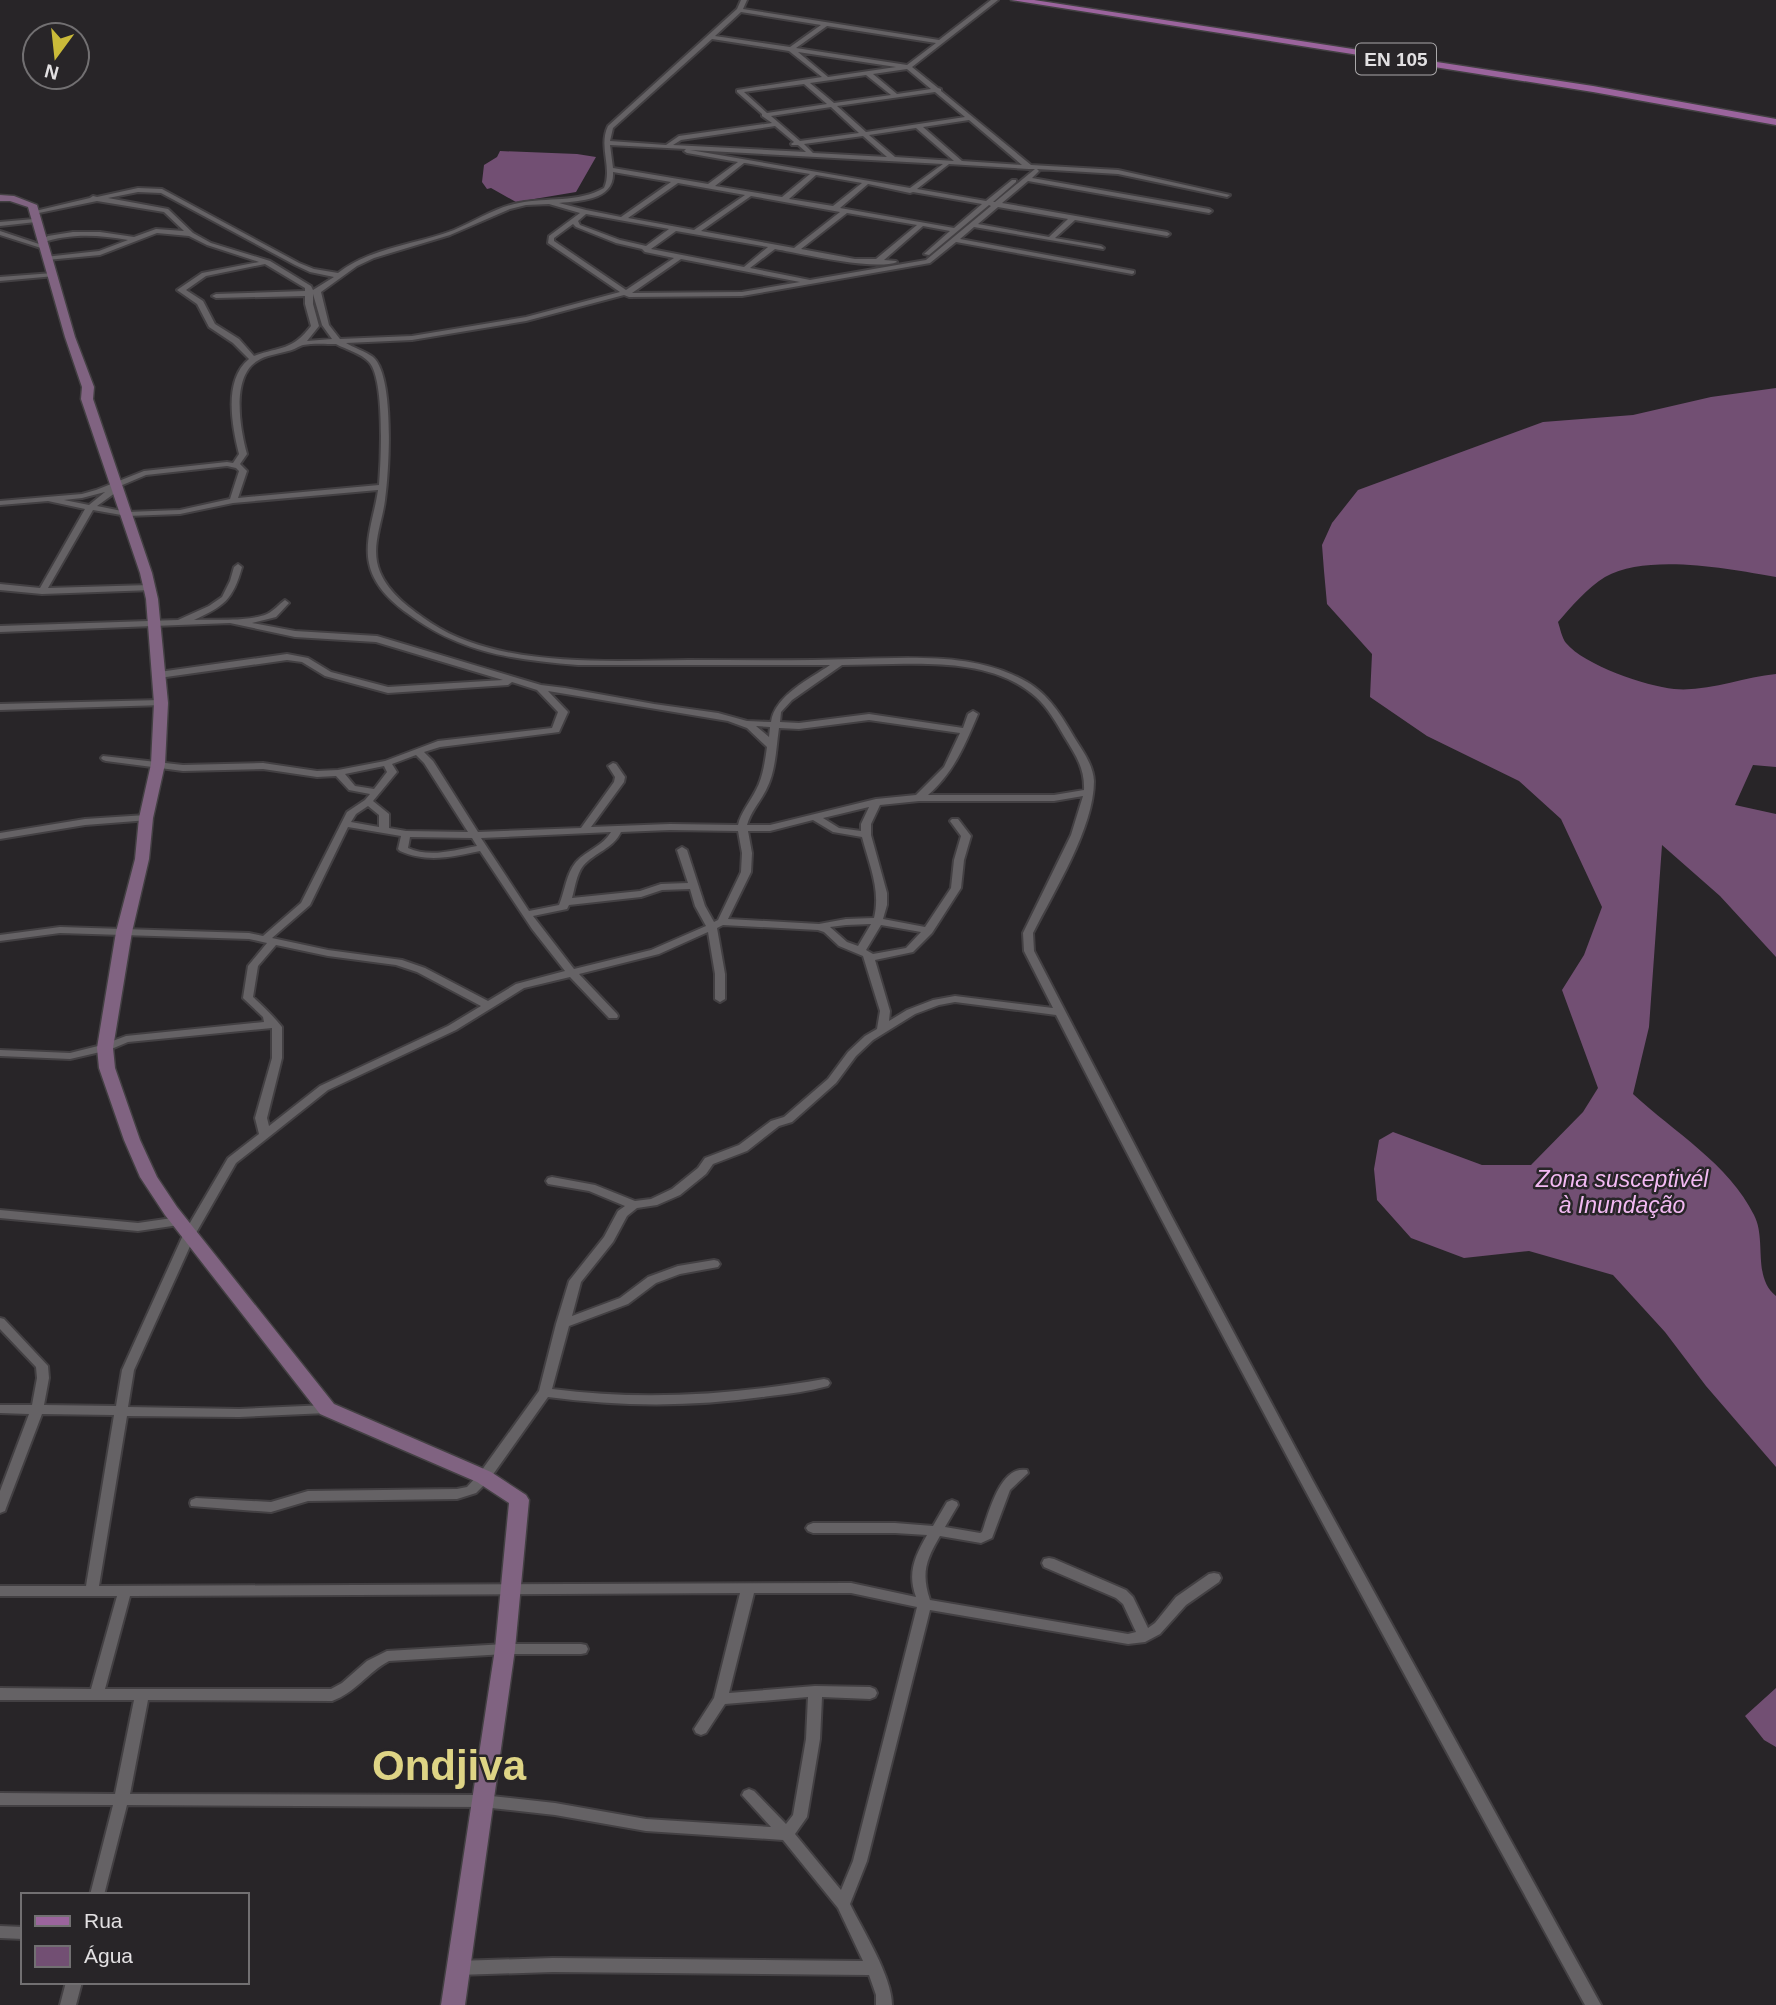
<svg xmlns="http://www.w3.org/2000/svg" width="1776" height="2005" font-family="Helvetica,sans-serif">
<rect width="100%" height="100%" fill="#282528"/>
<path fill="#724f73" d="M 500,151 L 577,154 L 596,157 L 576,192 L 516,202 L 491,188 L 487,189 L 482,182 L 484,165 L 497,157 Z
M 1776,388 L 1776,577 C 1729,569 1648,553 1605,577 C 1588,587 1571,607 1558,622 C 1560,628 1562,638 1566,643 C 1584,665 1646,686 1674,689 C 1709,692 1743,677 1776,674 L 1776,767 L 1753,765 L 1735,805 L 1776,814 L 1776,957 L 1720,896 L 1662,845 L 1649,1027 L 1633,1094 C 1674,1132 1729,1164 1754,1215 C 1767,1240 1752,1277 1776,1296 L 1776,1467 L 1706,1386 L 1665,1332 L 1613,1275 L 1529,1251 L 1464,1258 L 1411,1238 L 1377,1200 L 1374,1169 L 1379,1140 L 1393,1132 L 1482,1165 L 1531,1165 L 1583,1112 L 1598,1088 L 1562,990 L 1584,955 L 1602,907 L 1561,819 L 1519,781 L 1427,736 L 1370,697 L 1372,654 L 1327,604 L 1324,571 L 1322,545 L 1332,523 L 1358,490 L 1543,422 L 1633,415 L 1711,397 Z
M 1776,1688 L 1776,1747 L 1764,1740 L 1745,1716 Z"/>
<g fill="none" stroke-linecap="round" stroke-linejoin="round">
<defs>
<path id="street" d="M 741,0 L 747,0 L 743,9 L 939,40 L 991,0 L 998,0 L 912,67 L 938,88 L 941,89 L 941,91 L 1031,165 L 1118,170 L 1230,195 L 1227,197 L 1118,174 L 1037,169 L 1039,171 L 1032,178 L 1209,209 L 1212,211 L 1209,213 L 1028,181 L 1002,203 L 1167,232 L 1170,234 L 1167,236 L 1075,220 L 1055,238 L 1101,246 L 1104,248 L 1103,249 L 974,227 L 960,239 L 1134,271 L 1134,273 L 1132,274 L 956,242 L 930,263 L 742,296 L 629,297 L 624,295 L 526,321 L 412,340 L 346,343 C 354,348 365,351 373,357 C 395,376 389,472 385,500 C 382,524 370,548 380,572 C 389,594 412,610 431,623 C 499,668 610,661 688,660 C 743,660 798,661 853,659 C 910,658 975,652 1027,682 C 1048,694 1062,716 1074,737 C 1082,750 1093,764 1094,781 C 1094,828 1054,891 1033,933 L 1034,951 L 1172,1217 L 1313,1481 L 1601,2005 L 1585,2005 C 1405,1677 1226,1348 1056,1015 L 955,1002 L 939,1005 L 915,1014 L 873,1040 L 856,1056 L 836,1083 L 792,1122 L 779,1126 L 747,1151 L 713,1164 L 706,1174 L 680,1195 L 657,1205 L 637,1208 L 627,1216 L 613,1242 L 581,1282 L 572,1316 L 620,1298 L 648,1277 L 678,1266 L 714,1260 L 718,1261 L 720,1264 L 718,1267 L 680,1274 L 656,1283 L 628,1304 L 569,1326 L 552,1389 C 644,1401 733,1395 824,1379 L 828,1380 L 830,1383 L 828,1386 C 809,1391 789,1394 770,1396 C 696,1407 622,1407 548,1397 L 489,1480 L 476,1493 L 457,1499 L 308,1501 L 271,1512 L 191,1506 L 190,1503 L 191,1500 L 196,1498 L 271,1502 L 308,1491 L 457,1489 L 467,1487 L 479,1474 L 539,1391 L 556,1324 L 569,1281 L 604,1237 L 618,1211 L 625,1206 L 589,1191 L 548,1184 L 546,1181 L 548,1178 L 552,1177 L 595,1185 L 635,1201 L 651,1199 L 672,1189 L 698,1168 L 705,1158 L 739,1145 L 771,1121 L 784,1117 L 828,1079 L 848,1052 L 865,1036 L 877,1029 L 880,1011 L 863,956 L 839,946 L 824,932 L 818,930 L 723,925 L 717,928 L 725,974 L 725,999 L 720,1002 L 715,999 L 715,974 L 708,932 L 659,954 L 579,974 L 617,1014 L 618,1016 L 617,1018 L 609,1018 L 570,977 L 524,988 L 456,1030 L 328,1090 L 236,1163 L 196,1233 L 134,1370 L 128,1407 L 239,1409 L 327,1405 L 331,1406 L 333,1409 L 331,1412 L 327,1413 L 239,1417 L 127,1416 L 99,1586 L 851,1583 L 916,1597 C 907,1573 915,1556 927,1535 L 895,1533 L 813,1533 L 808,1531 L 806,1528 L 808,1525 L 813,1523 L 895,1523 L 933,1526 L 947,1502 L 952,1500 L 957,1502 L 958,1505 L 945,1527 L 980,1533 L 982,1532 C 989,1513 1000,1465 1027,1470 L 1028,1473 L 1010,1490 L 992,1538 L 981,1543 L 940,1536 C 926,1560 921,1573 930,1600 L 1128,1634 L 1136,1632 L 1123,1604 L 1116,1598 L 1044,1567 L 1042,1563 L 1044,1559 L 1049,1558 L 1054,1559 L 1126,1590 L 1133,1597 L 1148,1628 L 1155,1623 L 1176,1597 L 1209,1574 L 1214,1573 L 1219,1574 L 1221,1578 L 1219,1582 L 1186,1605 L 1160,1634 L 1145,1642 L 1128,1644 L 930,1610 L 867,1861 L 850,1904 C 863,1931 892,1976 892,2005 L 876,2005 L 876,1995 L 869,1975 L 553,1972 L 457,1975 L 452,1973 L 449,1968 L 452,1963 L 457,1961 L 553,1958 L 863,1961 L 838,1908 L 783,1840 L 646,1831 L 555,1815 L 482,1807 L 127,1805 L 104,1895 L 90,1895 L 113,1805 L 0,1805 L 0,1793 L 115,1794 L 134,1700 L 0,1700 L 0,1688 L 91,1689 L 117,1596 L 0,1596 L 0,1586 L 86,1586 L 114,1415 L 42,1414 L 6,1508 L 5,1511 L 0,1513 L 0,1491 L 29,1414 L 0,1413 L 0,1405 L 32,1405 L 37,1378 L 36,1367 L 0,1329 L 0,1318 L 4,1319 L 48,1366 L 49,1378 L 44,1405 L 116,1406 L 122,1370 L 184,1233 L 228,1158 L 259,1134 L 255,1118 L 272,1058 L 272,1028 L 128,1042 L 109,1050 L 70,1059 L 0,1056 L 0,1050 L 70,1053 L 102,1045 L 126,1036 L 264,1022 L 263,1017 L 243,998 L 248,966 L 267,943 L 249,939 L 60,933 L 0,941 L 0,935 L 60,927 L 249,933 L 263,936 L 301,903 L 347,812 L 365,800 L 370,794 L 349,790 L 336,776 L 317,777 L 263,769 L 183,771 L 106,761 L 103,760 L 101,758 L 103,756 L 183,765 L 263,763 L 317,771 L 338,770 L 385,761 L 438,741 L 552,728 L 558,712 L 537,690 L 512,682 L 508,685 L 388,693 L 325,676 L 302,662 L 287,660 L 159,678 L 155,675 L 159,672 L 287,654 L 308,658 L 331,672 L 388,687 L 503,680 L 376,642 L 295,637 L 230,623 L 0,632 L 0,626 L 178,620 L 209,606 L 222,597 L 230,581 L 234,567 L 238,564 L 242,567 C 233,600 224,606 194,620 C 215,619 248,622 267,614 C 274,611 279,604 285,600 L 289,603 L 276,617 L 252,623 L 295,631 L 377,636 L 541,685 L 565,688 L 654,704 L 718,713 L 747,721 L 771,722 C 775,695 810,679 830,665 L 578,665 C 514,660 460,653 407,613 C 390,601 373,584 369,563 C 364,540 375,513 378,490 L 233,503 L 180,514 L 127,516 L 93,510 L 48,588 L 150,585 L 153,586 L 153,590 L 42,594 L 0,590 L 0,584 L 40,588 L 85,509 L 48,501 L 0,505 L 0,501 L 82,494 L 96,490 L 144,471 L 227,462 L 233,463 L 239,454 C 232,426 223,380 249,359 L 233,343 L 209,327 L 197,304 L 177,290 L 202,273 L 259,262 L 207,245 L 189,236 L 157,233 L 100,255 L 47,260 L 44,258 L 45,257 L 99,251 L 128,240 C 99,235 70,233 42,243 L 39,241 L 48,236 L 73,232 L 100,232 L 134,237 L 156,229 L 184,231 L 164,212 L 97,201 L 34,214 L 31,212 L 90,198 L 93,196 L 97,197 L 138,188 L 162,189 L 299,263 L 314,269 L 338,273 C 372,247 415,245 454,230 C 476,221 496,207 519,203 C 547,197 578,203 604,188 C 613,168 598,147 608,126 L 737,9 ZM 741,12 L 821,25 L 790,47 L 715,36 ZM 827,26 L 936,43 L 907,65 L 796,48 ZM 712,39 L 789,51 L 822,77 L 737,90 L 737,92 L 762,114 L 762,116 L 772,123 L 679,136 L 666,145 L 610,141 L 613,128 ZM 798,52 L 896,67 L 828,77 ZM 907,69 L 931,89 L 897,94 L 873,74 ZM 866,75 L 891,95 L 834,103 L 810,83 ZM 804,84 L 827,104 L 767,113 L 744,92 ZM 935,92 L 965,117 L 866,132 L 837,106 ZM 831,107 L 859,133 L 800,141 L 771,116 ZM 969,120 L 1022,165 L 962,161 L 923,127 ZM 775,126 L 794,142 L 791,144 L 792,145 L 798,145 L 806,152 L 673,145 L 681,140 ZM 916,128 L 954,161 L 895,157 L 869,135 ZM 863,136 L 887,157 L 813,153 L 804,144 ZM 610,145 L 686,149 L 684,151 L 687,153 L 738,162 L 708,184 L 613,168 ZM 690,150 L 943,164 L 910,188 ZM 744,163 L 745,163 L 810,174 L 782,197 L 715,186 ZM 949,164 L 1029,169 L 1035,169 L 995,202 L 993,202 L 1016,182 L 1016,180 L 1012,180 L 986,201 L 917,189 ZM 613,172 L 671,182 L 621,217 L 586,210 L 559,203 C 581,201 615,200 613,172 ZM 816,175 L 862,183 L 833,206 L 789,199 ZM 678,183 L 745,195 L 694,230 L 628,218 ZM 868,184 L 910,193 L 913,192 L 982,204 L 954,228 L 840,208 ZM 138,192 L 161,193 L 295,265 L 310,272 L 334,277 L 313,290 L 311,286 L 270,261 L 211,243 L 193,233 L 168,209 L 108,198 ZM 751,196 L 840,212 L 794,248 L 701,231 ZM 549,204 L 580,213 L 549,236 L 548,243 L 620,292 L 526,317 L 412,336 L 340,339 L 329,325 L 321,292 L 357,266 L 374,258 L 450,235 L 510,209 L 526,205 ZM 989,205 L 991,206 L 926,260 L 810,280 L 750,268 L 775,249 C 803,254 875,271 897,262 L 896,261 L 884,260 L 923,226 L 950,231 L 924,254 L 929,255 ZM 998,207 L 1068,219 L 1049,237 L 978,224 ZM 847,213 L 917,225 L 876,259 L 855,259 L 801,249 ZM 586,214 L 669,229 L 646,246 L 620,240 L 580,225 L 578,221 ZM 573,224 L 576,227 L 616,243 L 642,249 L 645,252 L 674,258 L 626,290 L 554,241 L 554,238 ZM 676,231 L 768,247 L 744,267 L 651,249 ZM 681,259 L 800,282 L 742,292 L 632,293 ZM 265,264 L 305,288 L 305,291 L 216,294 L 212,296 L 216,298 L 305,296 L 305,304 L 311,326 C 292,351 281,346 254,356 L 239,339 L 215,324 L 203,301 L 186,290 L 206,276 ZM 313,294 L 322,325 L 332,339 L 307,341 L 319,326 L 313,304 ZM 336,344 C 347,350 361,353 369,362 C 385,379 381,461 379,485 L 238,498 L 247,471 L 240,464 L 247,454 C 240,429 231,377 257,361 C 266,355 278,354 288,351 C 294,350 299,346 303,345 C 313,343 326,344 336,344 ZM 227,466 L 236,468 L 239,471 L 230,499 L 180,510 L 127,512 L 97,506 L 115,493 L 116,491 L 113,489 L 146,475 ZM 105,492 L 89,505 L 64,500 L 82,498 ZM 893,664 C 941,663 998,663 1036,697 C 1048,708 1056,722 1064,736 C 1075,754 1085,768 1084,790 L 1054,795 L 928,795 C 954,772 965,745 978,714 L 973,711 L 968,714 L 963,728 L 869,714 L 799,723 L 780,722 L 781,712 L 792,700 L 842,665 ZM 548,691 L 728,721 L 747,728 L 767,747 C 765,761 763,777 756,790 C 750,802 741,812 738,825 L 670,824 L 591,827 L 624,782 L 625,777 L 616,764 L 613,763 L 608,766 L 615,777 L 614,782 L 581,828 L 478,832 L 433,761 L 424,752 L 440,747 L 559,732 L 568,712 ZM 869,720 L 960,733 L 944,767 L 916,795 L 876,799 L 770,825 L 747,825 C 751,811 760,802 766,790 C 776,771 776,748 779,728 L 799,729 ZM 756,726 L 770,727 L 769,737 ZM 416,755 L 424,763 L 468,832 L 406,831 L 389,828 L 389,814 L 373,801 L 397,772 L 392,764 ZM 384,766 L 387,772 L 374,789 L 355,786 L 345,774 ZM 1083,796 L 1071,835 L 1023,933 L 1024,951 L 1053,1008 L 955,996 L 933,1000 L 907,1010 L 889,1021 L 890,1011 L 875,960 L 913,952 L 932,933 L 961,888 L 964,860 L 971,836 L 958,819 L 952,819 L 950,821 L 961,836 L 954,860 L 951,888 L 925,927 L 883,919 L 887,905 L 887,893 L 871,835 L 871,824 L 880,805 L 919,801 L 1054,801 ZM 368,806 L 379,815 L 379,827 L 351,822 L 356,814 ZM 869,807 L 861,824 L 861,831 L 839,828 L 823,818 ZM 813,820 L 833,832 L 862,837 C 869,864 881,890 874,918 L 846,919 L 819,924 L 728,919 L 751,872 L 752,853 L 748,831 L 770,831 ZM 348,827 L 401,836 L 398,849 L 400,851 C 427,863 452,857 480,851 L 532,929 L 565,971 L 516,984 L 488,1001 L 425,968 L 402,960 L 328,950 L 272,938 L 310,905 ZM 670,830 L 738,831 L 742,853 L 741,872 L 718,920 L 714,922 L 705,906 L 687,850 L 682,847 L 677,850 L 688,883 L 661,884 L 640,891 L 572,898 C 575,888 576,875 583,866 C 595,852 613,849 621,832 ZM 611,832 C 603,846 587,850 576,862 C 566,874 565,891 559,905 L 529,911 L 481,838 ZM 410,837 L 472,838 L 477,846 C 454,850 430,858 408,848 ZM 690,889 L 695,906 L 706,926 L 651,950 L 574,969 L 533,916 L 567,909 L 569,905 L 641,897 L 662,890 ZM 871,924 L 858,946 L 847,942 L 830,927 L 846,925 ZM 881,925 L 921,932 L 906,948 L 873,954 L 866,950 ZM 276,945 L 328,956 L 396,965 L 417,972 L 481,1006 L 448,1026 L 320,1086 L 269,1126 L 267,1118 L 282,1058 L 282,1027 C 274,1017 264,1007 253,997 L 258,966 ZM 740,1593 L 714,1698 L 694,1729 L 696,1733 L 701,1735 L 706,1733 L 725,1704 L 808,1697 L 806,1739 L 793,1815 L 786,1824 L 754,1791 L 749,1789 L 744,1791 L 742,1795 L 771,1827 L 646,1819 L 555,1803 L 482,1795 L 130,1794 L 148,1700 L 332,1701 C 355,1693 368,1672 389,1661 L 505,1654 L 581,1654 L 586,1653 L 588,1649 L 586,1645 L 581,1644 L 505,1644 L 387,1651 L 367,1661 L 342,1683 L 331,1689 L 105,1689 L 130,1596 ZM 754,1593 L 851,1593 L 917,1607 L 853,1861 L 841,1890 L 795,1834 L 807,1817 L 820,1739 L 822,1697 L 870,1699 L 875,1697 L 877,1693 L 875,1689 L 870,1687 L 815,1686 L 729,1693 Z
M 34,219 L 36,220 L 36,222 L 0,226 L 0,222 Z
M 0,231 L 45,246 L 46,247 L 41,248 L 0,235 Z
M 53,273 L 55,274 L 55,276 L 0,281 L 0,277 Z
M 161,700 L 166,703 L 164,705 L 0,710 L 0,704 Z
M 146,815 L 149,816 L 151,818 L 149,820 L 85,825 L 0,839 L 0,833 L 85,819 Z
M 0,1210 L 138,1223 L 179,1217 L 183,1218 L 185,1221 L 183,1224 L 179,1225 L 138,1231 L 0,1218 Z
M 0,1926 L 23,1927 L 23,1939 L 0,1938 Z
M 66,1982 L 82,1982 L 76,2005 L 60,2005 Z"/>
<path id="secondary" d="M 0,195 L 14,196 L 37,205 L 75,337 L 94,387 L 93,399 L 152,573 L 158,599 L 168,703 L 165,764 L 153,818 L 149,859 L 132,932 L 113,1048 L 115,1068 L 140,1140 L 157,1177 L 177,1207 L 334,1404 L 491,1472 L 526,1495 L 529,1500 L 515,1649 L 465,2005 L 441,2005 L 495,1649 L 509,1503 L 477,1482 L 320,1414 L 165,1215 L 140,1177 L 124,1140 L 99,1068 L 97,1048 L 116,932 L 135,859 L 139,818 L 151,764 L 154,703 L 146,599 L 140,573 L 81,399 L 82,387 L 65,337 L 28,207 L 10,201 L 0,201 Z"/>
<path id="primary" d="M 1011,0 L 1034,0 L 1593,86 L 1776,119 L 1776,125 L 1593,92 Z"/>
</defs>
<use href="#street" stroke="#434043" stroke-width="4"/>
<use href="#secondary" stroke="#434043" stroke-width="3"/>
<use href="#primary" stroke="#434043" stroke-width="3"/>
<use href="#street" fill="#656265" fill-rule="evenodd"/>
<use href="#secondary" fill="#806381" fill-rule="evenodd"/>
<use href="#primary" fill="#9b649d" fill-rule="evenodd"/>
</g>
<g text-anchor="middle" stroke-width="5" stroke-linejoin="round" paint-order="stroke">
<rect fill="#282528" stroke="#aaa8aa" stroke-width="2" x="1356" y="43.5" width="80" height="31" rx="5"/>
<g font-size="19" font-weight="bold" fill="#e2e0e2">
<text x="1396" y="66">EN 105</text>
</g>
<g font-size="23" font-style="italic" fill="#f3baf3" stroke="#282528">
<text x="1622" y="1187">Zona susceptivél<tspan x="1622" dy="26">à Inundação</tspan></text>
</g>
<g font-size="42" font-weight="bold" fill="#ded485" stroke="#282528">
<text x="449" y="1780">Ondjiva</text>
</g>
</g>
<rect x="21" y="1893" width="228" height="91" fill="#282528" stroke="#727072" stroke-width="2"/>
<rect x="35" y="1916" width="35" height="10" fill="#9b649d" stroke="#727072" stroke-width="2"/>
<text x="84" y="1928" font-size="21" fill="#e2e0e2">Rua</text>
<rect x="35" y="1946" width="35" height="21" fill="#724f73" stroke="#727072" stroke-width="2"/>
<text x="84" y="1963" font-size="21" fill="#e2e0e2">Água</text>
<g transform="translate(56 56) rotate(195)"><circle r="33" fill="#282528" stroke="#727072" stroke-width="2"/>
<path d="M0-5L12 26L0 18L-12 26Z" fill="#caba39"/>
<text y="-10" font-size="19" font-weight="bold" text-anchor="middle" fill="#e2e0e2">N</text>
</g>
</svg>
